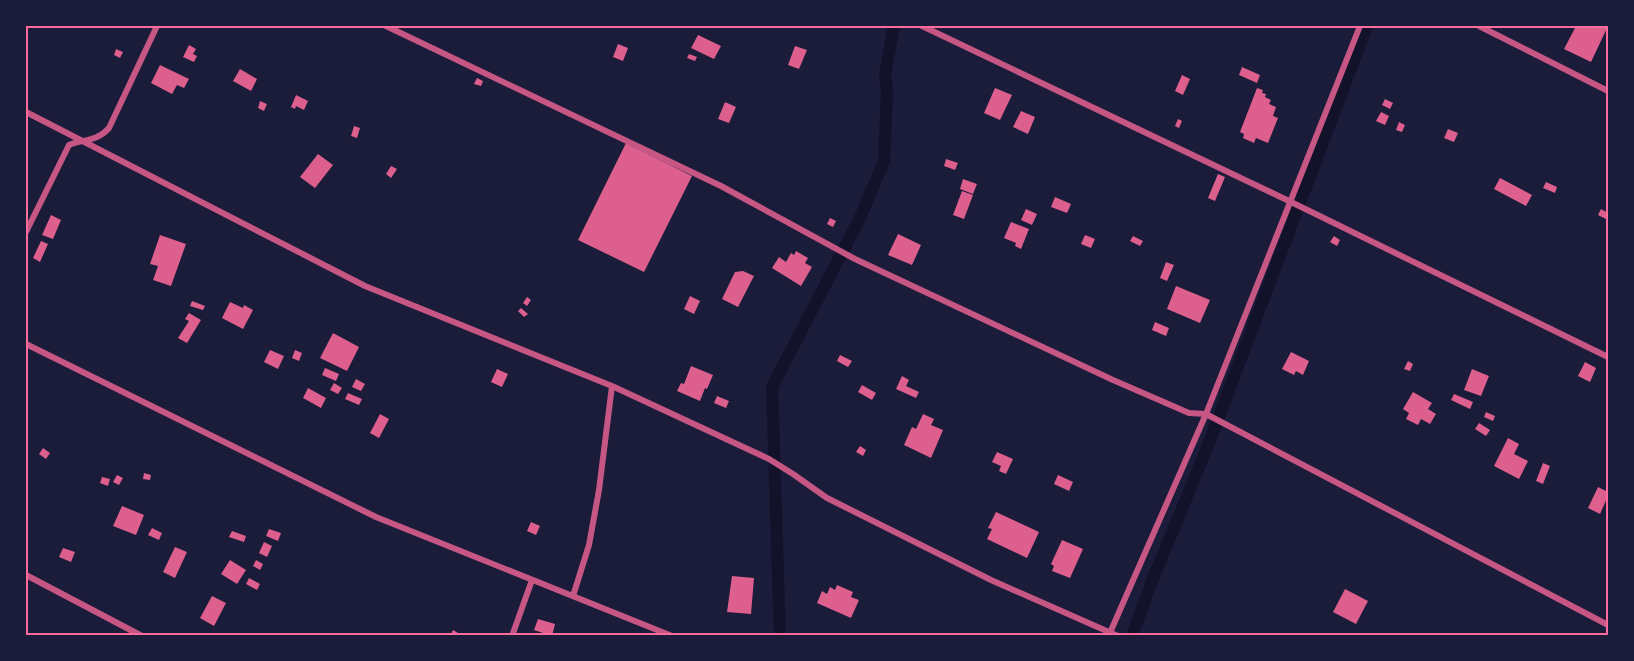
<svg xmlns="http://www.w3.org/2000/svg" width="1634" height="661" font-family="Jost,sans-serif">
<rect width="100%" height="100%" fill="#1b1b3a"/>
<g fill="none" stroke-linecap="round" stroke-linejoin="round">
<path stroke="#12122b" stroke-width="12" d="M 780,636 L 772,387 L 860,218 L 884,161 L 887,90 L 885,74 L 894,26
M 1132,636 L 1152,581 L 1207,448 L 1367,26"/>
</g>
<path fill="#dd5f8e" d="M 1576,26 L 1608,26 L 1591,62 L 1564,49 Z
M 698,35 L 721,46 L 714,59 L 691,48 Z
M 618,44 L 628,48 L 623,61 L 613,57 Z
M 189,45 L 196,49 L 193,54 L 197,56 L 194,62 L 183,57 Z
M 795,46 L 807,50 L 799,69 L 788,65 Z
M 116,49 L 123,52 L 120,58 L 114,55 Z
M 689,54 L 697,57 L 695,61 L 687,58 Z
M 160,65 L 189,79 L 184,88 L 177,85 L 172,94 L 151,83 Z
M 1242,67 L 1260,75 L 1257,83 L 1239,75 Z
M 240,69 L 257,79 L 251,91 L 233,81 Z
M 1182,75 L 1190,79 L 1183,95 L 1175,91 Z
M 477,78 L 483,81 L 481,86 L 474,84 Z
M 995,88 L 1012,95 L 1000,120 L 984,113 Z
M 1257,88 L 1263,90 L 1262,93 L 1266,94 L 1265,97 L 1271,100 L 1269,104 L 1276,107 L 1273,116 L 1278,118 L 1268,143 L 1256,138 L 1254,143 L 1243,138 L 1244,134 L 1240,132 Z
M 296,95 L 308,101 L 304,110 L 296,106 L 295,109 L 291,107 Z
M 1385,99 L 1393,103 L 1390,109 L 1382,105 Z
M 260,101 L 267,104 L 264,111 L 258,108 Z
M 725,102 L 736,107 L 729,123 L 718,119 Z
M 1021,111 L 1035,117 L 1028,134 L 1013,127 Z
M 1381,112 L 1389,116 L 1385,125 L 1376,121 Z
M 1178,119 L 1182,121 L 1179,128 L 1175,126 Z
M 1399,122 L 1405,125 L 1402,132 L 1396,130 Z
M 354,126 L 360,128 L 357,138 L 351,136 Z
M 1448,129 L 1458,133 L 1454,142 L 1444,138 Z
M 626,143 L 692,176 L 644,272 L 578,240 Z
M 318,154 L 333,165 L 315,188 L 300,177 Z
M 946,159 L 958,163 L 955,170 L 944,166 Z
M 391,166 L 397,169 L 391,178 L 386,174 Z
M 1218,174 L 1225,177 L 1215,201 L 1208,198 Z
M 1500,178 L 1532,195 L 1526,206 L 1494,189 Z
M 963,179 L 977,184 L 973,194 L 960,189 Z
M 1546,182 L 1557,187 L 1555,193 L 1543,188 Z
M 962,191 L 973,195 L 964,219 L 953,215 Z
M 1055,197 L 1071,204 L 1067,213 L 1051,207 Z
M 1026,209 L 1037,214 L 1032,225 L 1021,220 Z
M 1601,209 L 1608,213 L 1608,220 L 1598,215 Z
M 51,215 L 61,220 L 53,239 L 42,235 Z
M 830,218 L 836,221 L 833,227 L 827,224 Z
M 1011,222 L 1029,229 L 1021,249 L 1015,246 L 1016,243 L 1004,238 Z
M 898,234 L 921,245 L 912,265 L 888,255 Z
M 160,235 L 186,244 L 171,286 L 153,280 L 158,266 L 150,264 Z
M 1085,235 L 1095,239 L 1091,248 L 1081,244 Z
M 1133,236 L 1143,241 L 1140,246 L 1130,241 Z
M 1334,236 L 1340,240 L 1337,246 L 1330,242 Z
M 41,241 L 48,244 L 40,262 L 33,258 Z
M 796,251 L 808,258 L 805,263 L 812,267 L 801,286 L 772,268 L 779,257 L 786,262 L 791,253 L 794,255 Z
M 1166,262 L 1174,265 L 1167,281 L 1160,278 Z
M 743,271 L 754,276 L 738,307 L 722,299 L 735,272 Z
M 1176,286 L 1210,300 L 1200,323 L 1167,309 Z
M 690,296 L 700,301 L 694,314 L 684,309 Z
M 527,297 L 531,300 L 527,306 L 523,303 Z
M 192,301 L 205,306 L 203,310 L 190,306 Z
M 230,302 L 243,308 L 244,305 L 253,310 L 243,329 L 222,318 Z
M 521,308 L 528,314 L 524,317 L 518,311 Z
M 189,313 L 201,320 L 187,343 L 178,338 L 189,321 L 185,319 Z
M 1155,322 L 1169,328 L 1166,336 L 1152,330 Z
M 333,333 L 359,347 L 347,371 L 320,358 Z
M 270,350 L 284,356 L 278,369 L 264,362 Z
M 295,350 L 302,353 L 299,361 L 292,358 Z
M 1291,352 L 1309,361 L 1303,375 L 1296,371 L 1294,375 L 1282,369 Z
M 840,355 L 852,361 L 848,367 L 837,361 Z
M 1408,361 L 1413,364 L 1410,371 L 1404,369 Z
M 1585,362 L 1596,368 L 1590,382 L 1578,376 Z
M 691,366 L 713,375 L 707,389 L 705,388 L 700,401 L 677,391 L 681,383 L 684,384 Z
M 325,368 L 339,374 L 336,381 L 322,375 Z
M 497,369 L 508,374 L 502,387 L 491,382 Z
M 1472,369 L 1489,376 L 1481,396 L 1464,390 Z
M 902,376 L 909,380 L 906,386 L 919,392 L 916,398 L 896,389 Z
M 356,379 L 365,384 L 361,391 L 352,387 Z
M 334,383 L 342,388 L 338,394 L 330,390 Z
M 862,385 L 876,393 L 872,400 L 858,392 Z
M 308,388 L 326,398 L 321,408 L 303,398 Z
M 1413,392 L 1432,403 L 1428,409 L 1436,414 L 1430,424 L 1421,419 L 1418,425 L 1406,419 L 1409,413 L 1403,409 Z
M 348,393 L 362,399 L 359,405 L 345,399 Z
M 1454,394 L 1473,402 L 1470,409 L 1451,400 Z
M 717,396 L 729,401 L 726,408 L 714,403 Z
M 1486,412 L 1495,416 L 1493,421 L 1484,417 Z
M 380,414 L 389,419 L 379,438 L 370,433 Z
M 923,414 L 934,419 L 931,425 L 943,430 L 931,458 L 904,445 L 912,427 L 916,429 Z
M 1479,423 L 1490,430 L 1486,436 L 1475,429 Z
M 1508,438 L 1519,444 L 1514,454 L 1528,461 L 1519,479 L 1494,466 Z
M 860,446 L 866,450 L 863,456 L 856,452 Z
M 43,448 L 50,453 L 46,459 L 39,454 Z
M 997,452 L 1013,459 L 1006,474 L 999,471 L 1001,466 L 992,462 Z
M 1543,463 L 1550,466 L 1543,484 L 1536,481 Z
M 144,473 L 151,475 L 150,480 L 143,479 Z
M 117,475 L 123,478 L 119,485 L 113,482 Z
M 1058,475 L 1073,482 L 1069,491 L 1054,484 Z
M 102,477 L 110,479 L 108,486 L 100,483 Z
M 1598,487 L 1608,492 L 1608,496 L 1600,514 L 1588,508 Z
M 122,506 L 144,515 L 136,535 L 113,526 Z
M 996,512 L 1039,532 L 1027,558 L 987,539 L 992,529 L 988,528 Z
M 531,522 L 540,526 L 536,535 L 527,531 Z
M 152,528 L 162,533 L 159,540 L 148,535 Z
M 269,529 L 281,533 L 278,541 L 266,536 Z
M 232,531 L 246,536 L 244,542 L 229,537 Z
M 1062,540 L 1083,549 L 1070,578 L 1052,571 L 1054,566 L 1051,564 Z
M 264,542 L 272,546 L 267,557 L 259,553 Z
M 175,547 L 187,552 L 175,578 L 163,572 Z
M 63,548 L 75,552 L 71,562 L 59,557 Z
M 230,560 L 246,570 L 237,584 L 221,574 Z
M 256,560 L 263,564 L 260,570 L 253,566 Z
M 732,576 L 754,578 L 751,614 L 727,612 Z
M 249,578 L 260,584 L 257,590 L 246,584 Z
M 837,585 L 853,592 L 851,597 L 859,600 L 851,618 L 817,603 L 822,591 L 827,594 L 830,587 L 835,590 Z
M 1345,589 L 1368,601 L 1356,624 L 1333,612 Z
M 212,596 L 226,603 L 214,626 L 200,618 Z
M 538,619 L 555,624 L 552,636 L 534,630 Z
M 453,630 L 463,636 L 450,636 Z"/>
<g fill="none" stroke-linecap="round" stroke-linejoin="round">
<path stroke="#c65784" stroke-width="6" d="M 386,26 L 721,186 L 855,259 L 1113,380 L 1189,413 L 1206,414 L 1608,625
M 922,26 L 1289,201 L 1608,357
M 1479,26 L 1608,91
M 26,112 L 365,286 L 612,386 L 769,459 L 793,474 L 827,498 L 991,580 L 1118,636
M 26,232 L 69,145 C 82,139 97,142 109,128 L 157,26
M 26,344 L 376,517 L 672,636
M 26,575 L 142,636
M 573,596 L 589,545 L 599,490 L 612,386
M 1109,635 L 1206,414 L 1360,26
M 512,636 L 532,580"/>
</g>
<rect width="1634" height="661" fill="none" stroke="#1b1b3a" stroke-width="54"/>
<rect x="27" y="27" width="1580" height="607" fill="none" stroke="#ff6b9d" stroke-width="2"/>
</svg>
